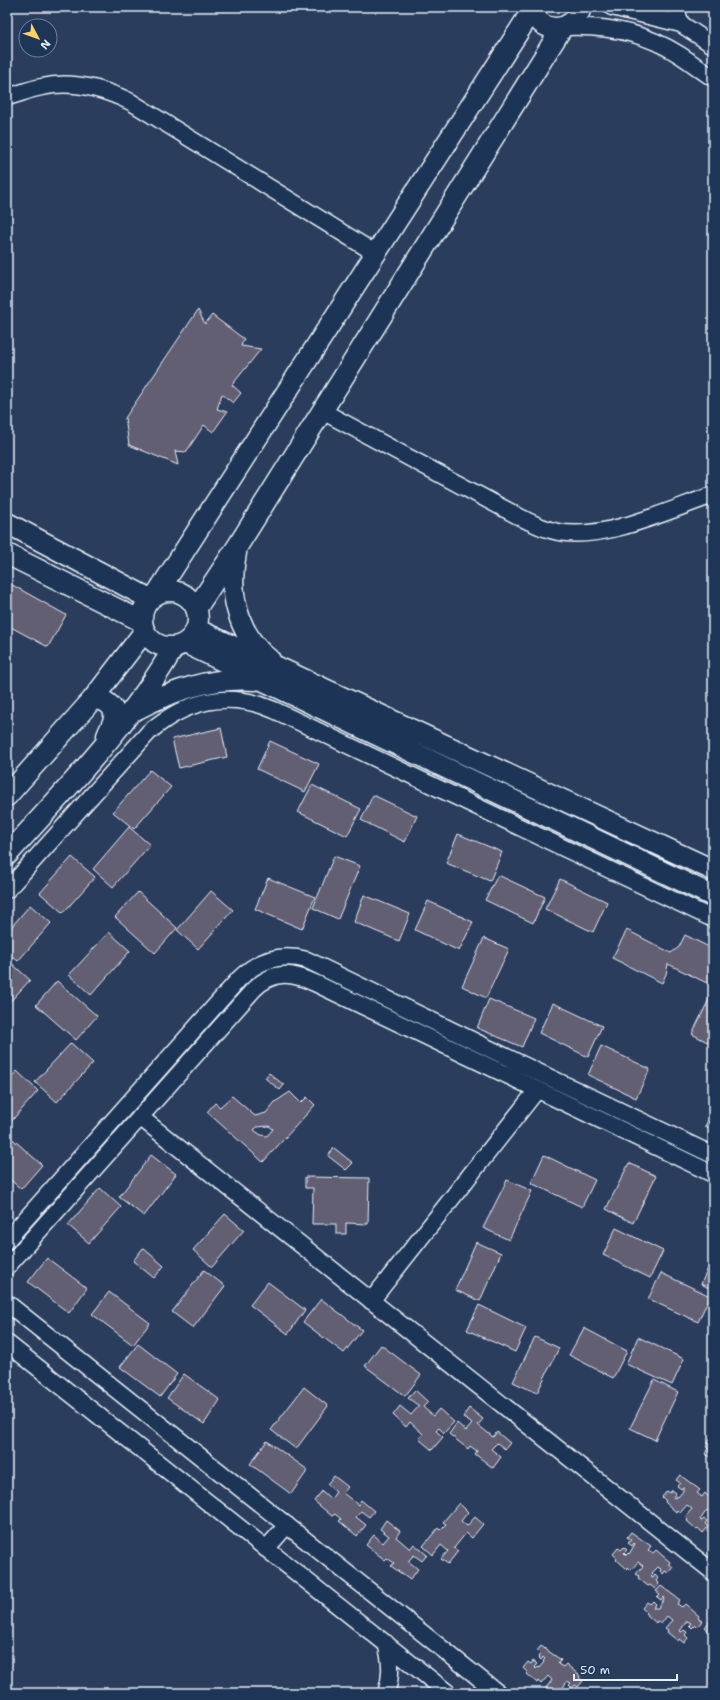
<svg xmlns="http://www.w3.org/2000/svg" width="720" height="1700" font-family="'Shantell Sans',sans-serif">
<rect width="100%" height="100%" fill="#2b3d5d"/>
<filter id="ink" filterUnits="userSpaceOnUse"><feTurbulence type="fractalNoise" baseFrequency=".025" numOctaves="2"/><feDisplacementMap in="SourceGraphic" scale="8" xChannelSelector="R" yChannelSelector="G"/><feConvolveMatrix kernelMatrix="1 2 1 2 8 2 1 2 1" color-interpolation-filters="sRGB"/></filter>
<g filter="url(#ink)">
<path fill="#635e73" stroke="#e8f1f8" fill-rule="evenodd" d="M 198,310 L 205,324 L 212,315 L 244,339 L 241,346 L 261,349 L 232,385 L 241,393 L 233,403 L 222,394 L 217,409 L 227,412 L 213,432 L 204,425 L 186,452 L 175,451 L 178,465 L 129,445 L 125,418 Z
M 7,582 L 66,615 L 48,647 L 7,625 Z
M 221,728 L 227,757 L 179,768 L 172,739 Z
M 270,741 L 319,764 L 305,792 L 257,769 Z
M 150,770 L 171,787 L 134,829 L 113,812 Z
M 312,785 L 361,809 L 347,836 L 298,812 Z
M 373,795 L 417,816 L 405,842 L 361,820 Z
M 129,827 L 150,845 L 113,887 L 93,869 Z
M 458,834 L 502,852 L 490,881 L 446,863 Z
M 334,856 L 360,866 L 338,919 L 313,908 Z
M 72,857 L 95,877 L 63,913 L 40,893 Z
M 498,875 L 545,897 L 533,923 L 485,900 Z
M 268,878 L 315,897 L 302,929 L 255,909 Z
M 560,879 L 607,902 L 593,932 L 545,909 Z
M 211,891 L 233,910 L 198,949 L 177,930 Z
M 138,892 L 177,928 L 155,953 L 115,917 Z
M 364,895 L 410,914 L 399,941 L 354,922 Z
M 428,901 L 473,922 L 459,951 L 415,930 Z
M 30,905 L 51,923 L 18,961 L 7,952 L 7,932 Z
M 627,930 L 671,953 L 679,947 L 685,935 L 713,949 L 713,986 L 668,964 L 666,974 L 662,983 L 612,958 Z
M 109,932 L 130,951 L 91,995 L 69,975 Z
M 484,938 L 509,949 L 486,998 L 462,986 Z
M 9,961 L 30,980 L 7,1005 L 7,964 Z
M 57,981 L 97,1016 L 76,1040 L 36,1005 Z
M 713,991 L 713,1045 L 692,1034 Z
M 489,999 L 534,1018 L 522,1047 L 477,1028 Z
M 553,1003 L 602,1026 L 588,1057 L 539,1033 Z
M 71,1043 L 93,1063 L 57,1102 L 35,1082 Z
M 601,1046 L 650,1069 L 636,1098 L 588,1075 Z
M 17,1071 L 38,1091 L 7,1126 L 7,1082 Z
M 269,1073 L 284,1085 L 280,1090 L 265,1078 Z
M 290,1092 L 301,1103 L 307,1097 L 315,1105 L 263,1162 L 207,1112 L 215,1103 L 220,1107 L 232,1096 L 255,1116 L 266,1113 L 275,1102 ZM 269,1126 L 273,1129 L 267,1136 L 261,1135 L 254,1130 L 257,1127 Z
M 713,1112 L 713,1131 L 705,1126 Z
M 7,1134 L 42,1165 L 21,1189 L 7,1177 Z
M 334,1148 L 353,1163 L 346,1170 L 328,1156 Z
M 151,1155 L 176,1174 L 144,1216 L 119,1197 Z
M 544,1155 L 595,1180 L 582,1207 L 531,1183 Z
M 629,1163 L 656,1176 L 633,1223 L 606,1209 Z
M 305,1177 L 369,1178 L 368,1224 L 346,1223 L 346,1234 L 336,1234 L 336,1224 L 312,1224 L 313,1188 L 305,1188 Z
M 507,1180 L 532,1191 L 509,1240 L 483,1228 Z
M 100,1188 L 121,1207 L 89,1243 L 68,1225 Z
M 225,1214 L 244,1230 L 212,1267 L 193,1250 Z
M 616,1228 L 663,1251 L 650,1278 L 603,1255 Z
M 476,1242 L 501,1253 L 480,1301 L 455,1290 Z
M 143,1248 L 164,1266 L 154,1278 L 133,1261 Z
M 713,1257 L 713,1290 L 701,1284 Z
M 47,1258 L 87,1288 L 69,1313 L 28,1282 Z
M 204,1270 L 225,1286 L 193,1328 L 172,1312 Z
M 661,1273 L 710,1296 L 698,1322 L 648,1299 Z
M 268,1282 L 305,1310 L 288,1334 L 250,1305 Z
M 109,1292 L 150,1323 L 133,1345 L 92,1314 Z
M 321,1299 L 362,1330 L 344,1353 L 303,1322 Z
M 479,1305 L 526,1328 L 515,1352 L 467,1330 Z
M 584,1328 L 627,1351 L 613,1378 L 569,1355 Z
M 535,1337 L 559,1348 L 537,1393 L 513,1382 Z
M 638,1337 L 684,1359 L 672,1385 L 626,1364 Z
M 138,1344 L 177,1374 L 160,1397 L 120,1367 Z
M 381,1345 L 421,1375 L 405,1396 L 365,1366 Z
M 184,1374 L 220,1400 L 204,1424 L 167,1398 Z
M 654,1380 L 678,1392 L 655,1440 L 630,1428 Z
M 304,1387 L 328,1406 L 296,1449 L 271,1430 Z
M 415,1390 L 428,1402 L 423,1407 L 433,1416 L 439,1409 L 454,1422 L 444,1433 L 439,1428 L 436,1431 L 443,1437 L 432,1450 L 419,1439 L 423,1434 L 410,1422 L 406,1427 L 393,1415 L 400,1406 L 411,1415 L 419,1406 L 408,1398 Z
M 469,1408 L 483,1419 L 478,1425 L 493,1437 L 497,1432 L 510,1443 L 505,1449 L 497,1443 L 491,1449 L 501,1457 L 493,1468 L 475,1454 L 477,1451 L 470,1446 L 468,1449 L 449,1434 L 457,1423 L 466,1431 L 472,1424 L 463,1417 Z
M 712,1435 L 713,1453 L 711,1457 L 705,1454 L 708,1448 L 706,1447 Z
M 267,1441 L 308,1470 L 291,1494 L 250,1464 Z
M 680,1475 L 700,1490 L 697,1493 L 702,1497 L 705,1493 L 713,1501 L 713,1516 L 712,1517 L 708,1514 L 710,1512 L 707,1510 L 700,1520 L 702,1521 L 704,1519 L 707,1521 L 705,1524 L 708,1527 L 703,1533 L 698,1528 L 697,1530 L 687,1521 L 688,1520 L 685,1517 L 692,1509 L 687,1505 L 680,1513 L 677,1510 L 676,1512 L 665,1502 L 666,1501 L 662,1497 L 667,1491 L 670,1493 L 672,1490 L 676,1493 L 673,1497 L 675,1498 L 676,1496 L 678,1497 L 683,1491 L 683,1487 L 681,1489 L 677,1486 L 680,1483 L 676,1480 Z
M 334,1476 L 348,1487 L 343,1493 L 358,1505 L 361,1500 L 374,1511 L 369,1517 L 361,1511 L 356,1517 L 366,1525 L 357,1536 L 339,1521 L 341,1519 L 335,1514 L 332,1516 L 314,1501 L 322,1491 L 331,1499 L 336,1492 L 327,1484 Z
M 459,1503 L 468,1512 L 461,1521 L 467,1526 L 475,1517 L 483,1524 L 472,1538 L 466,1533 L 454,1548 L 458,1551 L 448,1564 L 441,1559 L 448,1551 L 441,1545 L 433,1555 L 423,1546 L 438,1528 L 440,1530 L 446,1524 L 443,1522 Z
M 386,1520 L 400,1531 L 396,1537 L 410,1549 L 414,1544 L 427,1555 L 422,1561 L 414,1555 L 408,1561 L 418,1569 L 410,1580 L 391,1566 L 394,1563 L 387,1558 L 385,1560 L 366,1545 L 374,1535 L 383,1543 L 389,1536 L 380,1529 Z
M 631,1532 L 651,1546 L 648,1550 L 653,1553 L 656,1550 L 670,1562 L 669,1564 L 673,1567 L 668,1573 L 665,1571 L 663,1574 L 660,1571 L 661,1569 L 658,1567 L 652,1573 L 653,1574 L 651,1577 L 653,1578 L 655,1575 L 658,1578 L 656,1581 L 659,1584 L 655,1589 L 650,1585 L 648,1586 L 638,1578 L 639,1576 L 636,1574 L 643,1566 L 638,1562 L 631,1570 L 628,1567 L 627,1569 L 616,1559 L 617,1558 L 613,1554 L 618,1548 L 621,1550 L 624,1547 L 627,1550 L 624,1553 L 626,1555 L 628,1553 L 629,1554 L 635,1544 L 634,1543 L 632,1546 L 628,1543 L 631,1540 L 627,1537 Z
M 661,1586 L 680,1600 L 677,1604 L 682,1607 L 685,1604 L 699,1616 L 698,1618 L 702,1621 L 697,1627 L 695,1625 L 692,1628 L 689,1625 L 691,1623 L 687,1621 L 680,1631 L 682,1632 L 684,1630 L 687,1632 L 685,1635 L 688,1638 L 684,1643 L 679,1639 L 678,1641 L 667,1632 L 668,1630 L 665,1628 L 672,1620 L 667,1616 L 661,1624 L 657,1621 L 656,1623 L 645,1613 L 646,1612 L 642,1608 L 647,1602 L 650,1604 L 653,1601 L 656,1604 L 653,1608 L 658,1608 L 664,1599 L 663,1597 L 661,1600 L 657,1597 L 660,1594 L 656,1591 Z
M 710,1621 L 713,1623 L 713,1636 L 705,1627 Z
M 541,1646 L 561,1660 L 558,1664 L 563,1667 L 566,1664 L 580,1676 L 579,1678 L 583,1681 L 578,1687 L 575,1685 L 572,1688 L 569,1685 L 571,1683 L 567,1681 L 561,1691 L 563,1692 L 565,1690 L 568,1692 L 567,1693 L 549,1693 L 546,1688 L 552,1680 L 548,1676 L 541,1684 L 538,1681 L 537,1683 L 526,1673 L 527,1672 L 523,1668 L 528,1662 L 531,1664 L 533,1661 L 537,1664 L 534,1667 L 536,1669 L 537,1667 L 539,1668 L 544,1662 L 543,1661 L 545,1659 L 543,1657 L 541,1660 L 538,1657 L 540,1654 L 537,1651 Z"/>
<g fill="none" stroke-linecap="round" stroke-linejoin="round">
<defs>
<path id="minor" d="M 612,7 L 681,24 L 713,45
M 675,7 L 681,24
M 564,27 C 606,25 645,32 680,55 C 691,62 702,71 713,78
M 7,97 C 19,94 30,89 42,87 C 73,80 104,89 131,102 L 375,253
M 322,411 L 516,515 C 529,522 543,529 558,532 C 604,541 669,510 713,495
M 7,890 L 149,732 C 186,700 229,690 274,710 L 713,919
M 140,1117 L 713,1572
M 7,1240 L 239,979 C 259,959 281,953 307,960 L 519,1063 L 713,1155
M 7,1267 L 254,989 C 275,969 293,973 317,984 L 713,1174
M 371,1301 L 537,1090
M 7,1303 L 498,1693
M 7,1343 L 448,1693
M 266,1549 L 287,1525
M 386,1643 C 391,1661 392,1676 386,1693"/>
<path id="tertiary" d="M 532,7 C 538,36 574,34 581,7
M 7,523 L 150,599
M 236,553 C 228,591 237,635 270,660
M 7,554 L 141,621
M142 619a28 28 0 1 1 56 0a28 28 0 1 1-56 0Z
M 156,595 L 533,9
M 196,609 L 237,547 L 562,28
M 196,629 L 713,870
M 185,643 L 713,896
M 92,700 C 103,698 116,705 114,718 C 113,724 109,730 107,736
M 135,710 C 174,690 211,677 255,680
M 7,796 L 92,700 L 144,632
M 7,855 C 66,789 130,724 174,647"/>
</defs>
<use href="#minor" stroke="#e8f1f8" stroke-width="19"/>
<use href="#tertiary" stroke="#e8f1f8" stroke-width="23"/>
<use href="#minor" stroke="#1d3557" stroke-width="16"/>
<use href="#tertiary" stroke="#1d3557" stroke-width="20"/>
</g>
</g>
<rect width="720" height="1700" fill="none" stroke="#1d3557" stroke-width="24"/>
<rect x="12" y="12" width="696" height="1676" fill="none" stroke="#e8f1f8" stroke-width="1.5" filter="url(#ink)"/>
<g transform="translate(38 38) rotate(131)"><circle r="19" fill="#1d3557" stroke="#6e8097"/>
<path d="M0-3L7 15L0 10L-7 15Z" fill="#ffd166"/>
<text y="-6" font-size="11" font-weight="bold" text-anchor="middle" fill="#e8f1f8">N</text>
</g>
<path d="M574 1674v6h103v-6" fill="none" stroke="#e8f1f8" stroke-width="2"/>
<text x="580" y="1674" font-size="12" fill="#e8f1f8" stroke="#1d3557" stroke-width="3" paint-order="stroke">50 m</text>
</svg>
